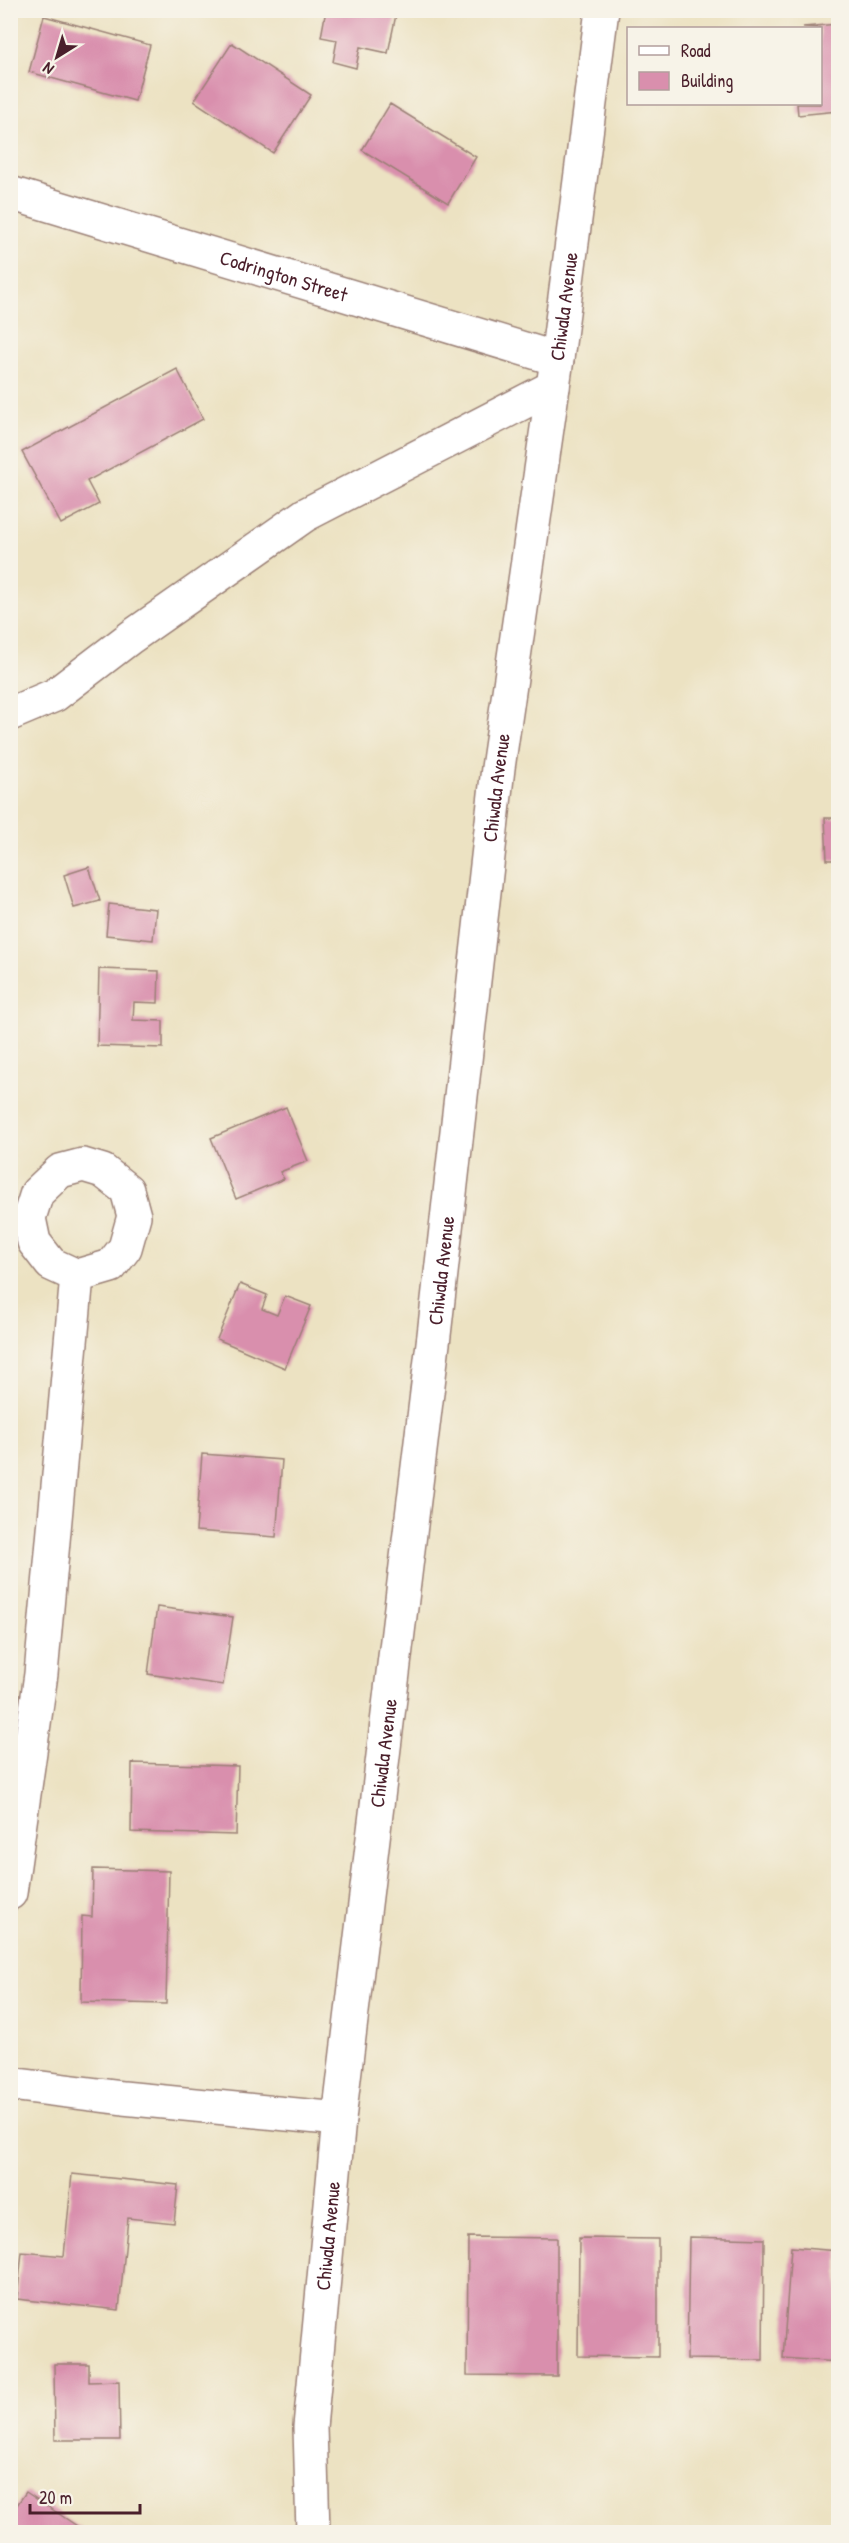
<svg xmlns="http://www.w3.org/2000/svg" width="849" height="2543" font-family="'Patrick Hand',sans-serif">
<rect width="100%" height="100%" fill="#f7f3e8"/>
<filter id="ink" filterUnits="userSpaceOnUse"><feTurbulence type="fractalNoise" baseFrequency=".0167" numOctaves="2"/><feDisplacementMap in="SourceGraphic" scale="12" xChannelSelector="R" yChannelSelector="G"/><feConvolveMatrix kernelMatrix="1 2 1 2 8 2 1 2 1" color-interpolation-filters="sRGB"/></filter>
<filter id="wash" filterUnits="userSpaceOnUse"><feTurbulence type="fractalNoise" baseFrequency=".008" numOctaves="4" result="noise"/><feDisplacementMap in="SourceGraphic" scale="24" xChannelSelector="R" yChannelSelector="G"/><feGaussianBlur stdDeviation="1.35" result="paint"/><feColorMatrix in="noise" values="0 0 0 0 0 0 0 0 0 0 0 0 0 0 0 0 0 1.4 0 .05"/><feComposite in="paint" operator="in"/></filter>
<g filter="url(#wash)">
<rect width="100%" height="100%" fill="#ece2c2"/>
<g id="blocks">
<path fill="#d98fad" d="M 326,10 L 397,10 L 388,53 L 360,47 L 356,68 L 333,62 L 337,40 L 321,37 Z
M 44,16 L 150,45 L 135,101 L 29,72 Z
M 838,24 L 838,111 L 798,115 L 797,104 L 820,104 L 820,28 L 803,27 Z
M 232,43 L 311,95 L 273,153 L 194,101 Z
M 390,104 L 476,157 L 448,203 L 362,150 Z
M 177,369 L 203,419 L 87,481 L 99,504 L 61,524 L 22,452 Z
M 825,818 L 838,818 L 838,860 L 827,860 Z
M 89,867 L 100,901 L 74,908 L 64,875 Z
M 109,904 L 156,909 L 153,940 L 106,935 Z
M 99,969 L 159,971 L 158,1003 L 134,1002 L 133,1020 L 163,1021 L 163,1048 L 97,1046 Z
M 286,1107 L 308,1161 L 280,1172 L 284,1179 L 236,1199 L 211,1138 Z
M 240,1284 L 267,1295 L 262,1309 L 277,1315 L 285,1296 L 311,1306 L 285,1368 L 217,1339 Z
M 202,1454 L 282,1460 L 276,1537 L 196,1531 Z
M 157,1607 L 233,1617 L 223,1685 L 148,1674 Z
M 132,1763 L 238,1766 L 236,1835 L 131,1832 Z
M 93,1869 L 169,1871 L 166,2004 L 81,2002 L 82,1916 L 92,1917 Z
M 72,2174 L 178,2185 L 174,2223 L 128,2218 L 119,2310 L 17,2299 L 22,2252 L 64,2256 Z
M 468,2237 L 557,2238 L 557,2376 L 467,2375 Z
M 689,2237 L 764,2239 L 763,2360 L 687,2359 Z
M 579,2238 L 658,2239 L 658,2357 L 578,2356 Z
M 791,2247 L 838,2251 L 838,2362 L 783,2358 Z
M 54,2364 L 89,2364 L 89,2382 L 119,2381 L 120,2440 L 55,2440 Z
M 26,2492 L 86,2532 L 10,2532 L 10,2515 Z"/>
</g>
</g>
<g filter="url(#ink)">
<use href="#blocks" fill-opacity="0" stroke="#9b8076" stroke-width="1.5"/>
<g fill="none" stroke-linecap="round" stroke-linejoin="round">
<defs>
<g id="minor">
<path id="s1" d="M 10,193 L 557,359"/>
<path d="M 10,714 L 55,695 L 131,637 L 305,515 L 553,387"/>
<path d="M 83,1165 L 103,1171 L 127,1190 L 134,1216 L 125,1248 L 111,1266 L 77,1276 L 51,1264 L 34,1242 L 29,1218 L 37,1193 L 60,1171 Z"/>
<path d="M 10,1893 L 41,1674 L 77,1276"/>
<path d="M 10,2084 L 123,2098 L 339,2119"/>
</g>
<g id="major">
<path id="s2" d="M 313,2532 L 310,2427 L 339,2119 L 434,1335 L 498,768 L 557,359 L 602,10"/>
</g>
</defs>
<use href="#minor" stroke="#9b8076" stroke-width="36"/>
<use href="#major" stroke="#9b8076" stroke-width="36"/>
<use href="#minor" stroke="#fff" stroke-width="33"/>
<use href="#major" stroke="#fff" stroke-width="33"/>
</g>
</g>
<g text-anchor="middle" stroke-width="6" stroke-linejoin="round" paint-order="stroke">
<g font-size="20" fill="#4a1f2b" stroke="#f7f3e8">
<text dy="7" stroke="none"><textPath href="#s1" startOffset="286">Codrington Street</textPath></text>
<text dy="7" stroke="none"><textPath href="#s2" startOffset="2241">Chiwala Avenue</textPath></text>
<text dy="7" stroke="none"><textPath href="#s2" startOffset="1755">Chiwala Avenue</textPath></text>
<text dy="7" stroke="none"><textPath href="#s2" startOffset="1269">Chiwala Avenue</textPath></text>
<text dy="7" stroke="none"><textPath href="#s2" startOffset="783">Chiwala Avenue</textPath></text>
<text dy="7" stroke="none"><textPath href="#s2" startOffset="297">Chiwala Avenue</textPath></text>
</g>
</g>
<rect width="849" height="2543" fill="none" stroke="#f7f3e8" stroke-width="36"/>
<rect x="627" y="27" width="195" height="78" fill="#f7f3e8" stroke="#b29e9c" stroke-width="1.5"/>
<rect x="639" y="46" width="30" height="9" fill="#ffffff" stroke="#b29e9c" stroke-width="1.5"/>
<text x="681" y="57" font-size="18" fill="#4a1f2b">Road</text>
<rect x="639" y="72" width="30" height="18" fill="#d98fad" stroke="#b29e9c" stroke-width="1.5"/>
<text x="681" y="87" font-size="18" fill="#4a1f2b">Building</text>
<g transform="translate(57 57) rotate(217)" stroke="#f7f3e8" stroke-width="4.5" paint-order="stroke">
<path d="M0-4.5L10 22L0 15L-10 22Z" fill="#4a1f2b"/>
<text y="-9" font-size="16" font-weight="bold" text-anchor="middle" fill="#4a1f2b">N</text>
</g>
<path d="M30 2504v9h110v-9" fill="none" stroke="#4a1f2b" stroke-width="3"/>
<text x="39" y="2504" font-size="18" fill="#4a1f2b" stroke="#f7f3e8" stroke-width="4.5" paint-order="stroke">20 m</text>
</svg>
